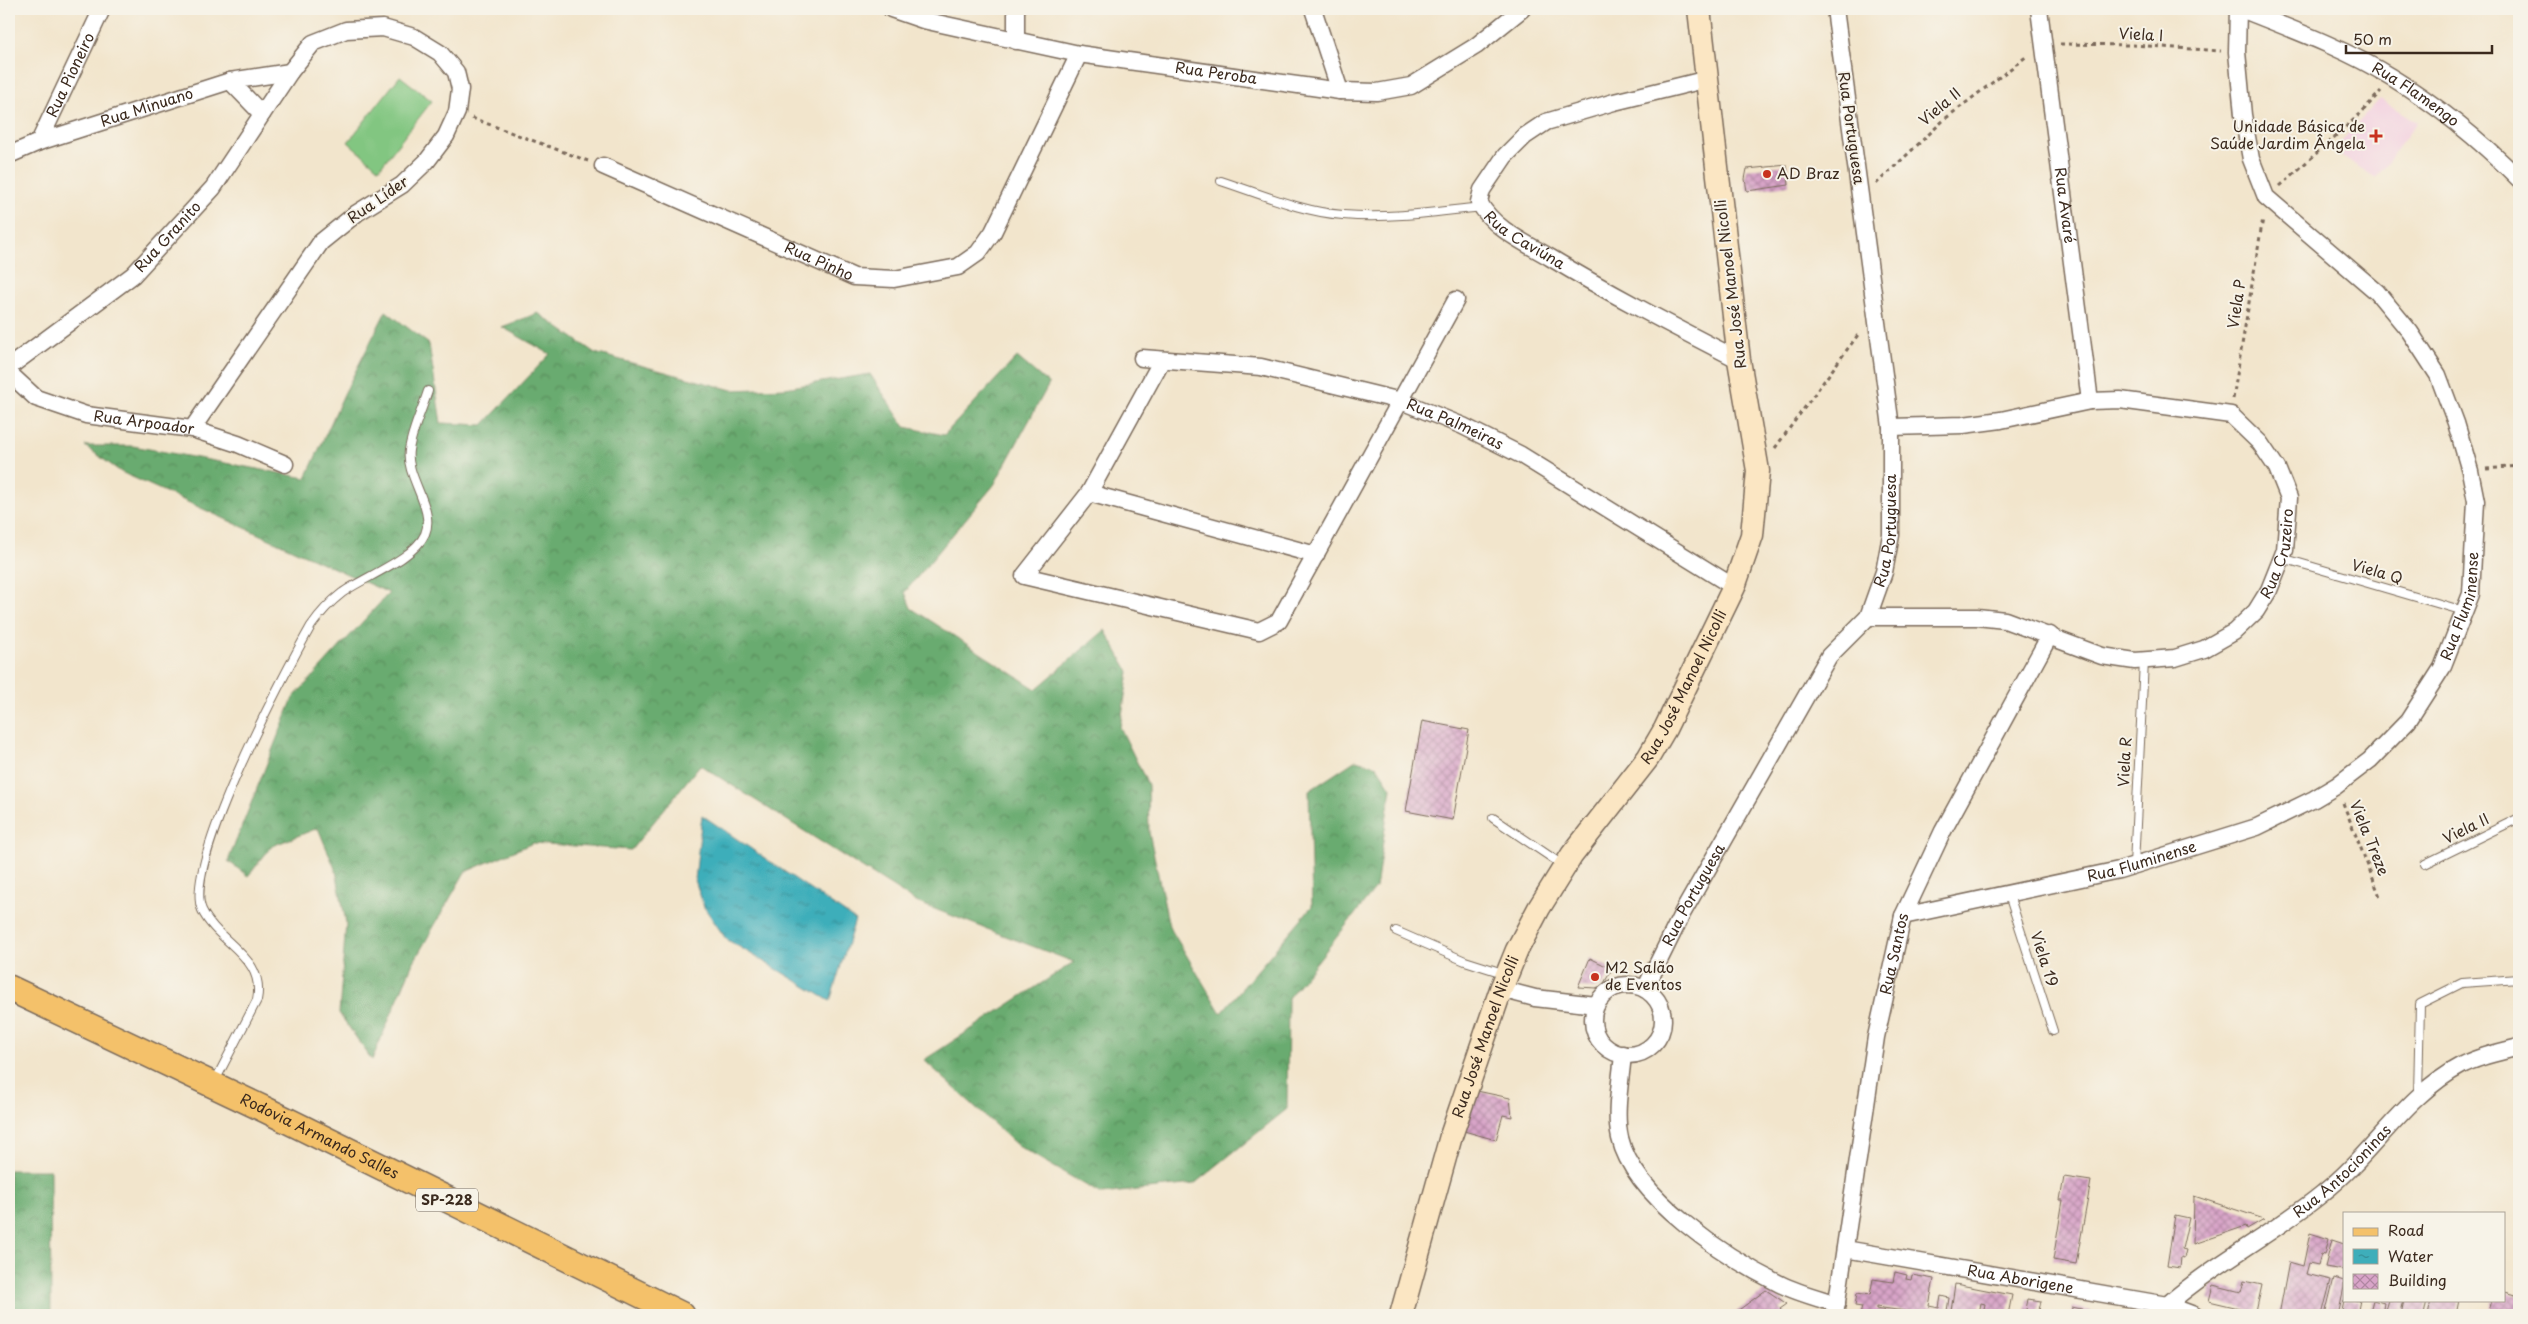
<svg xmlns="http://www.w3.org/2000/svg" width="2528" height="1324" font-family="'Playpen Sans',sans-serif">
<defs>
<pattern id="forest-crowns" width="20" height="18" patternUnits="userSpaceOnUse" patternTransform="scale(1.25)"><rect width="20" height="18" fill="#69ab6f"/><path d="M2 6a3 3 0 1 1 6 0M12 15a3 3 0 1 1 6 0" fill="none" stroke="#588b5b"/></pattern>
<pattern id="water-ripples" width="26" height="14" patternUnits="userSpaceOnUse" patternTransform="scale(1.25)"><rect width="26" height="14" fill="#3eaeba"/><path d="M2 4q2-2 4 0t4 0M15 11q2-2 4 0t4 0" fill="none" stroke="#358e97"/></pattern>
<pattern id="building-cross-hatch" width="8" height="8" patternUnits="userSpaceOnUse" patternTransform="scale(1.25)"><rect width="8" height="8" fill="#d8a4c8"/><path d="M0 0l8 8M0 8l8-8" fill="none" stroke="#b086a2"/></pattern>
</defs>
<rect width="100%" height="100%" fill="#f7f3e8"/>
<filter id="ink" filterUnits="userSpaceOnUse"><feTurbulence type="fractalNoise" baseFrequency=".02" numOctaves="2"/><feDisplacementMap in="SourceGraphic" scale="10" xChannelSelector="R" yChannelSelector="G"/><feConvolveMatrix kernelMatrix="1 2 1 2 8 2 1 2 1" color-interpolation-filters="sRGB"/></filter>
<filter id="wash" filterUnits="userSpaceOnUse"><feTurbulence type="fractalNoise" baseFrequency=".0096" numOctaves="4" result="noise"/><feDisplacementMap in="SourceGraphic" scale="20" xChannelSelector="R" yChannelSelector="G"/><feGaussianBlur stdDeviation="1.12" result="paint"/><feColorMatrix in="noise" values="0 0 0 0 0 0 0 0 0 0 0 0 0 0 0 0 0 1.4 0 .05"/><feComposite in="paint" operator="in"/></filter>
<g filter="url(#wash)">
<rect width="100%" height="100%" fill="#f2e5cc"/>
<path fill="#f3cfe0" d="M 2380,99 L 2417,122 L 2376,178 L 2333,150 Z"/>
<path fill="url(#forest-crowns)" stroke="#526a46" d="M 386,311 L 429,344 L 441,423 L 483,425 L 550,354 L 502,327 L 538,313 L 595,353 L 732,390 L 785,388 L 870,374 L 905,427 L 944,435 L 1017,357 L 1049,384 L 994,485 L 905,592 L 911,608 L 1036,689 L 1105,630 L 1129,672 L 1120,727 L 1148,785 L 1149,832 L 1169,926 L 1221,1013 L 1312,906 L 1309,791 L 1356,760 L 1377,766 L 1391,788 L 1376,888 L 1288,998 L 1287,1109 L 1194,1184 L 1101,1194 L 1018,1146 L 924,1060 L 1074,962 L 916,902 L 700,765 L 631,850 L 533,843 L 465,872 L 412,965 L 372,1060 L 339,1013 L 346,923 L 336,871 L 318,828 L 272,846 L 248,876 L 228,861 L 293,698 L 389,593 L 121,472 L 85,446 L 133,446 L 306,478 L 344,394 Z
M 9,1170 L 50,1170 L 51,1311 L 49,1315 L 9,1315 Z"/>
<path fill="#82c681" stroke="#5e7850" d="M 400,76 L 432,101 L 379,169 L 348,142 Z"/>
<path fill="url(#water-ripples)" stroke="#3c6c6c" d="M 702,815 L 855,920 L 830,1001 L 726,939 L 704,907 L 695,880 Z"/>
<g id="blocks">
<path fill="url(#building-cross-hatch)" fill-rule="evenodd" d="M 1787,165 L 1789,185 L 1747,191 L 1745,179 L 1747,169 Z
M 1422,721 L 1469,730 L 1453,820 L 1406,811 Z
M 9,867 L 12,879 L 9,884 Z
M 1590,958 L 1612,969 L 1603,985 L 1596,988 L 1578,987 Z
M 1477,1091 L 1510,1098 L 1512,1117 L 1503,1115 L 1496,1140 L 1464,1131 Z
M 2064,1177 L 2091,1181 L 2076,1264 L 2053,1260 L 2063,1200 L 2060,1200 Z
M 2194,1196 L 2264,1219 L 2247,1229 L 2246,1226 L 2193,1244 Z
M 2175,1215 L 2189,1218 L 2182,1249 L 2186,1250 L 2184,1258 L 2181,1257 L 2180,1268 L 2167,1266 Z
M 2310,1233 L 2329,1239 L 2325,1255 L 2321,1254 L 2318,1265 L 2309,1263 L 2306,1274 L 2331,1280 L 2322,1315 L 2279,1315 L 2289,1262 L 2303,1266 Z
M 2332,1240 L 2344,1244 L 2344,1270 L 2325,1267 Z
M 1895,1272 L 1907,1275 L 1906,1279 L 1911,1280 L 1912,1275 L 1934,1279 L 1929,1306 L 1939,1308 L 1941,1296 L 1949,1298 L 1947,1311 L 1951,1311 L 1955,1284 L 2012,1295 L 2008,1315 L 1917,1315 L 1918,1313 L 1876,1307 L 1876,1309 L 1908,1315 L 1860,1315 L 1862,1307 L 1855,1306 L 1857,1293 L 1870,1295 L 1873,1279 L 1893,1282 ZM 1981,1303 L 1985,1304 L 1983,1314 L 1979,1314 Z
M 2334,1278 L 2344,1281 L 2344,1287 L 2338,1315 L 2325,1315 Z
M 2244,1281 L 2262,1285 L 2256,1312 L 2209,1301 L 2213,1285 L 2241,1292 Z
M 1766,1290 L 1787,1304 L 1780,1309 L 1785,1315 L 1732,1315 Z
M 2504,1292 L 2519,1296 L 2519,1315 L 2488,1315 L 2492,1300 L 2504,1300 Z
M 2028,1299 L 2041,1301 L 2038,1315 L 2025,1315 Z
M 2344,1300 L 2360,1300 L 2357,1315 L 2341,1315 Z
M 2373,1300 L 2384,1303 L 2383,1309 L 2385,1310 L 2388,1300 L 2403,1301 L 2399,1315 L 2369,1315 Z
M 2404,1300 L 2427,1300 L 2424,1315 L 2401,1315 Z
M 2431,1300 L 2459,1300 L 2456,1315 L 2428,1315 Z
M 2072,1307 L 2100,1313 L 2100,1315 L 2071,1315 Z"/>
</g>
</g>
<g filter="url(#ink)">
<use href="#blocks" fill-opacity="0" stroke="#7b6b5b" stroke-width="1"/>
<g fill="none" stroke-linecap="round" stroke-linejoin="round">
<defs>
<path id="service" d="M 1221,181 C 1261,194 1302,212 1343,215 C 1389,219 1436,212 1482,207
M 2282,558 L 2464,611
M 1493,818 L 1564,866
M 2425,864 L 2519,818
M 2134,865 L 2144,661
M 2009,895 L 2053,1031
M 1396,931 L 1465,961 L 1506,974
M 215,1081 L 257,1000 C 266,956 218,944 202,910 C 182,866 285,672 311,626 C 320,613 329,603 342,593 C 364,577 414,559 425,534 C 436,509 405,477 409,450 C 412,430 422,410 428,391
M 2418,1095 L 2420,1004 L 2462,983 L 2519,979"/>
<g id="minor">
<path id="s1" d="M 891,9 L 923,20 L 1079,54 L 1340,91 L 1377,92 L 1411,86 L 1476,46 L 1522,9"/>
<path d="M 1313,9 L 1340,91"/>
<path id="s2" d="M 2039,9 L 2090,401"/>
<path id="s3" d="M 2241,9 C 2291,29 2344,48 2391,77 C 2437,105 2481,141 2519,179"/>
<path d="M 1016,41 L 1016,9"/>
<path id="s4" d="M 1708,79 L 1614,102 L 1546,122 L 1525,136 L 1505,156 L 1482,190 L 1479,202 C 1493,229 1526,243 1551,258 C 1612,295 1675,327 1739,360"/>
<path d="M 230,81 L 262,114"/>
<path id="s5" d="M 39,142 L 102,9"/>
<path id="s6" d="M 9,155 L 39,142 L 230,81 L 290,72"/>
<path id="s7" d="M 603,166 L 854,277 L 894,279 L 958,267 L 978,253 L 993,232 L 1079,54"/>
<path id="s8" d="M 1142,358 L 1261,367 L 1401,401 L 1463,426 L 1521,455 L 1734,587"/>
<path d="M 1162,360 L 1089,493 L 1024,576 L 1259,631 L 1279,621 L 1456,300"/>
<path id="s9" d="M 9,367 L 133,275 L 213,188 L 290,72 L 313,43 L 346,30 L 383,28 L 414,37 L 440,53 L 456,72 L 460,89 L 457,112 L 446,136 L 427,161 L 402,185 L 357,213 L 321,242 L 192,429"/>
<path id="s10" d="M 9,373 L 36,398 L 86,415 L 192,429 L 238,444 L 285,464"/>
<path d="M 1089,493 L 1316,555"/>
<path id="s11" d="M 1868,617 L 1977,617 L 2005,620 L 2102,656 L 2135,661 L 2175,658 L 2204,649 L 2234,632 L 2256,611 L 2269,590 L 2285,550 L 2289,498 L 2277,468 L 2260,443 L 2231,415 L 2120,400 L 2090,401 L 2001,420 L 1963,425 L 1891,427"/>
<path id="s12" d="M 1903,916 L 2119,870 L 2257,827 L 2314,799 L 2336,786 L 2370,760 L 2408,721 L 2442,668 L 2471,594 L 2476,501 L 2470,471 L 2456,423 L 2438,375 L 2410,332 L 2377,292 L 2266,197 L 2251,159 L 2243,115 L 2237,52 L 2238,9"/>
<circle cx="1628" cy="1020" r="35"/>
<path d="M 1501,989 L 1535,998 L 1596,1005"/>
<path id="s13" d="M 1645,989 L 1683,912 L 1829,656 L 1868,617 L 1884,572 L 1891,535 L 1891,427 L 1835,9"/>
<path d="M 1623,1054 C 1621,1080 1614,1112 1620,1138 C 1634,1198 1727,1258 1780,1284 C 1798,1293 1818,1298 1837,1304"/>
<path id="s14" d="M 1845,1249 L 2167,1305 L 2194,1315"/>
<path id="s15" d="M 2167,1305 C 2215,1263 2273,1234 2323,1193 C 2373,1154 2405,1095 2462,1065 C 2479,1056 2500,1052 2519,1047"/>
<path id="s16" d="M 1835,1315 L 1876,1037 L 1903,916 L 1943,831 L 2050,635"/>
</g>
<g id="secondary">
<path id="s17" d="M 1401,1315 L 1451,1136 L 1501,989 L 1517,950 L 1539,908 L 1572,855 L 1648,758 L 1665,729 L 1734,587 L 1752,535 L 1758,471 L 1739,360 L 1699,9"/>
</g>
<g id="primary">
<path id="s18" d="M 9,988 L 266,1110 L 682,1315"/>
</g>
</defs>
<use href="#service" stroke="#7b6b5b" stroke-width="10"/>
<use href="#minor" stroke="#7b6b5b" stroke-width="19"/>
<use href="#secondary" stroke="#7b6b5b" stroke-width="25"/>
<use href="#primary" stroke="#7b6b5b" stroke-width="28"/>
<path stroke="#7b6b5b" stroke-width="3" stroke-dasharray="4 4" stroke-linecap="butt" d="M 2060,44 L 2133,45 L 2221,51
M 472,118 L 588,161
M 1876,184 L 1946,118 L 2027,56
M 2280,186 L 2360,114 L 2381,91
M 2233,399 L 2263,218
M 1775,448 L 1860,332
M 2486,469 L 2519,466
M 2343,803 L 2381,899"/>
<use href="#service" stroke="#fff" stroke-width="8"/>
<use href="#minor" stroke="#fff" stroke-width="16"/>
<use href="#secondary" stroke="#fbe6c3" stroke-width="22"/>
<use href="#primary" stroke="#f4c16a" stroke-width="25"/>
</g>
</g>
<g fill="#c8321e" stroke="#f7f3e8" stroke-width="2">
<path d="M2373.5 128.5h5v5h5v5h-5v5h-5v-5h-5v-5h5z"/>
<circle cx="1767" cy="174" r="5"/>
<circle cx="1595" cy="977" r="5"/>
</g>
<g text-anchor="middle" stroke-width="4" stroke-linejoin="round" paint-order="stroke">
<rect fill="#f7f3e8" stroke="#73665b" stroke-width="1" x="416" y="1188.5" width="62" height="23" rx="4"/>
<g font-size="14" font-weight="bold" fill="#3b2a1e">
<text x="447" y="1205">SP-228</text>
</g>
<g font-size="15" fill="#3b2a1e" stroke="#f7f3e8">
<text transform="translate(2141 35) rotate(3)" y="5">Viela I</text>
<text dy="5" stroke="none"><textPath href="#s1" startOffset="332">Rua Peroba</textPath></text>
<text dy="5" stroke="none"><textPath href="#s5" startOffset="74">Rua Pioneiro</textPath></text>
<text dy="5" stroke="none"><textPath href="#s3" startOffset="195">Rua Flamengo</textPath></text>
<text transform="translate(1940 107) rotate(-40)" y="5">Viela II</text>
<text dy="5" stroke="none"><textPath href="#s6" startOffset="146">Rua Minuano</textPath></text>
<text transform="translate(1851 128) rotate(82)" y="5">Rua Portuguesa</text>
<text transform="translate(378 200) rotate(-35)" y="5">Rua Líder</text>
<text dy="5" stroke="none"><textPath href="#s2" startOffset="198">Rua Avaré</textPath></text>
<text dy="5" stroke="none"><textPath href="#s9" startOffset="206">Rua Granito</textPath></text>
<text dy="5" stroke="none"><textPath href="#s4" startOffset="335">Rua Caviúna</textPath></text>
<text dy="5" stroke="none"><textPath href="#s7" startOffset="236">Rua Pinho</textPath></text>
<text transform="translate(1731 284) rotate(-97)" y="5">Rua José Manoel Nicolli</text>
<text transform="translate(2237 304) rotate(-81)" y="5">Viela P</text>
<text dy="5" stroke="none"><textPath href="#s10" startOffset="148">Rua Arpoador</textPath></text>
<text dy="5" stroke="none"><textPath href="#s8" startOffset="322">Rua Palmeiras</textPath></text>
<text dy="5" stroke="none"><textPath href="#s13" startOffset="525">Rua Portuguesa</textPath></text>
<text dy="5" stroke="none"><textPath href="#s11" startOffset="472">Rua Cruzeiro</textPath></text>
<text transform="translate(2377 572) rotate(16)" y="5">Viela Q</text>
<text dy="5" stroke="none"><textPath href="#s12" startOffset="680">Rua Fluminense</textPath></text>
<text dy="5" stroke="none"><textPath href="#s17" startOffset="696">Rua José Manoel Nicolli</textPath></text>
<text transform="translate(2125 762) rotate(-87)" y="5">Viela R</text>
<text transform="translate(2466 829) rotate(-26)" y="5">Viela II</text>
<text transform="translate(2369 838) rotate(68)" y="5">Viela Treze</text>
<text dy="5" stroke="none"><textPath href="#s12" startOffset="245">Rua Fluminense</textPath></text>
<text dy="5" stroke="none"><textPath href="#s13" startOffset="106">Rua Portuguesa</textPath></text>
<text dy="5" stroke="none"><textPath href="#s16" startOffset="366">Rua Santos</textPath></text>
<text transform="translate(2044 959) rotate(72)" y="5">Viela 19</text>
<text dy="5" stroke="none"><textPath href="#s17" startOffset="291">Rua José Manoel Nicolli</textPath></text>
<text dy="5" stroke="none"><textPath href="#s18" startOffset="344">Rodovia Armando Salles</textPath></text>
<text dy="5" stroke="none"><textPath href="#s15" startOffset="221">Rua Antocioninas</textPath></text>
<text dy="5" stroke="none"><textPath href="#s14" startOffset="178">Rua Aborigene</textPath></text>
</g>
<g font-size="15" fill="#3b2a1e" stroke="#f7f3e8" text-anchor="start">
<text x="2365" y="132" text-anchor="end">Unidade Básica de<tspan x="2365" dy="17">Saúde Jardim Ângela</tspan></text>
<text x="1777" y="179">AD Braz</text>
<text x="1605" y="973">M2 Salão<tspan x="1605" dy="17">de Eventos</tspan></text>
</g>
</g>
<rect width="2528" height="1324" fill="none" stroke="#f7f3e8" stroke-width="30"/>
<rect x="2343" y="1212" width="162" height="90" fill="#f7f3e8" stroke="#aca397"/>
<rect x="2353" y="1228" width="25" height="8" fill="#f4c16a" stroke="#aca397"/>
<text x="2388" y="1236" font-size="15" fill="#3b2a1e">Road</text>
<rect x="2353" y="1249" width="25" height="15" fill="url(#water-ripples)" stroke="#aca397"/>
<text x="2388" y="1262" font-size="15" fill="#3b2a1e">Water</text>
<rect x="2353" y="1274" width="25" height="15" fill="url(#building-cross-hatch)" stroke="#aca397"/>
<text x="2388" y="1286" font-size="15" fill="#3b2a1e">Building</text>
<path d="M2346 45v8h146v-8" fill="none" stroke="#3b2a1e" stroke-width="2.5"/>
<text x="2353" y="45" font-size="15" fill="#3b2a1e" stroke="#f7f3e8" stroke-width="4" paint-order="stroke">50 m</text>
</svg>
